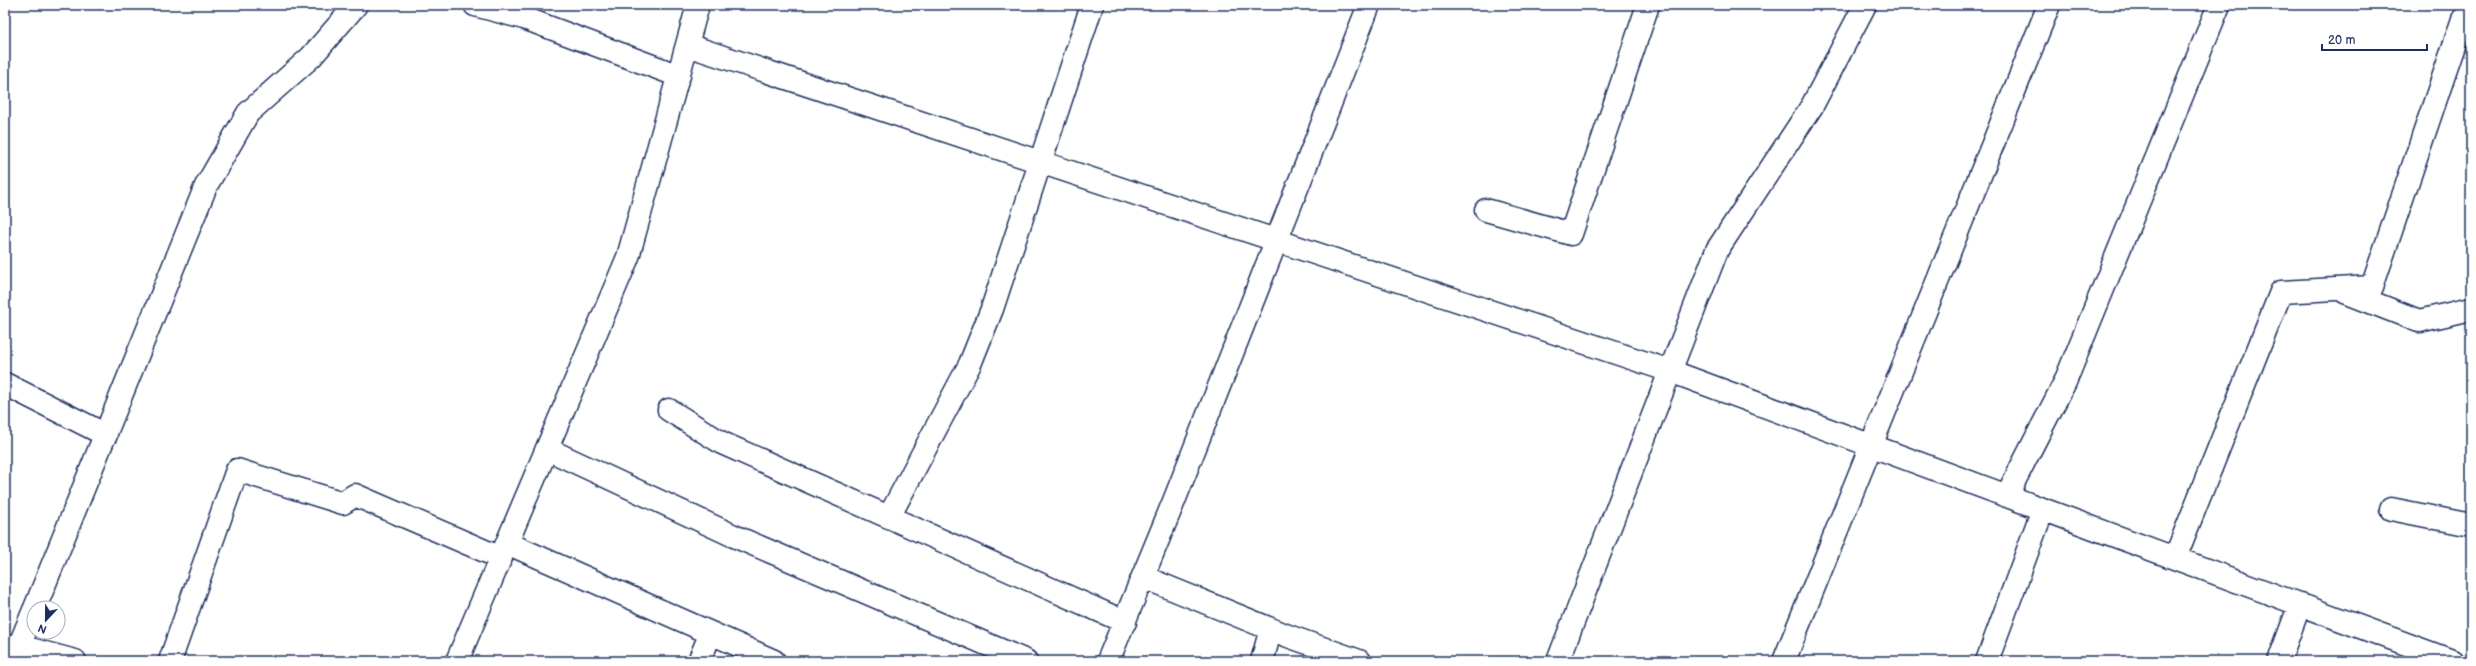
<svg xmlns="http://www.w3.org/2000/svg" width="2476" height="666" font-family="'Balsamiq Sans',sans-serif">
<rect width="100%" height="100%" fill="#fff"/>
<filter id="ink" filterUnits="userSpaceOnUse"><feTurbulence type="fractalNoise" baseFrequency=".025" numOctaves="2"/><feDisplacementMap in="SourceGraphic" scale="8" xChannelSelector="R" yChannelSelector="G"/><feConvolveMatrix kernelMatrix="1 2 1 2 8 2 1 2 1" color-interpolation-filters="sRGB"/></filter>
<g filter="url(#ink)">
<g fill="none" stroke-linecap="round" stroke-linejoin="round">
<defs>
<path id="street" d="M 475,5 L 524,18 L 679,76
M 687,45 L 1670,371 L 2452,661
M 1486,210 L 1571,234 L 1648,5
M 2345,292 L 2419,321 L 2471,309
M 5,384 L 106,435
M 669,410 L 722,443 L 1125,622
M 547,449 L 734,536 L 1026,661
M 2007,495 L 2065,382 L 2219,5
M 2391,509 L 2471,525
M 889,517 L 970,364 L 992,309 L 1092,5
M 507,543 L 774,661
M 2175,558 L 2281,292 L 2372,287 L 2463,19 L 2471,14
M 1143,577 L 1288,636 L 1359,661
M 35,608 L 206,186 L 248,113 L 311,57 L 356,5
M 19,646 L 75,661
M 13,661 L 34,610
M 170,661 L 237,470 L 343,503 L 355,495 L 501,558
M 457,661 L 628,257 L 698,5
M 699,661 L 711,633
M 1108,661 L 1174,501 L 1369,5
M 1262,661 L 1271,629
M 1558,661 L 1717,250 L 1812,106 L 1865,5
M 1784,661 L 2049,5
M 1987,661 L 2043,509
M 2279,661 L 2300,604"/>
</defs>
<use href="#street" stroke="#1b2f5e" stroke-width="25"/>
<use href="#street" stroke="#fff" stroke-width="22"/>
</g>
</g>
<rect width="2476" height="666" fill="none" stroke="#fff" stroke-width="20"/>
<rect x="10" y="10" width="2456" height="646" fill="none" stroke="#1b2f5e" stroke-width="1.5" filter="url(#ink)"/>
<g transform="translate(46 620) rotate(202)"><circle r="19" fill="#ffffff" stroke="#a4acbf"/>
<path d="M0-3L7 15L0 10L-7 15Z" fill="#1b2f5e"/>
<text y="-6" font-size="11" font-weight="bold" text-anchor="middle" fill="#1b2f5e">N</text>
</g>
<path d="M2322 44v6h105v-6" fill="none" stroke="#1b2f5e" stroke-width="2"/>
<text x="2328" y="44" font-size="12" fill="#1b2f5e" stroke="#ffffff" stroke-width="3" paint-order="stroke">20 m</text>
</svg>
